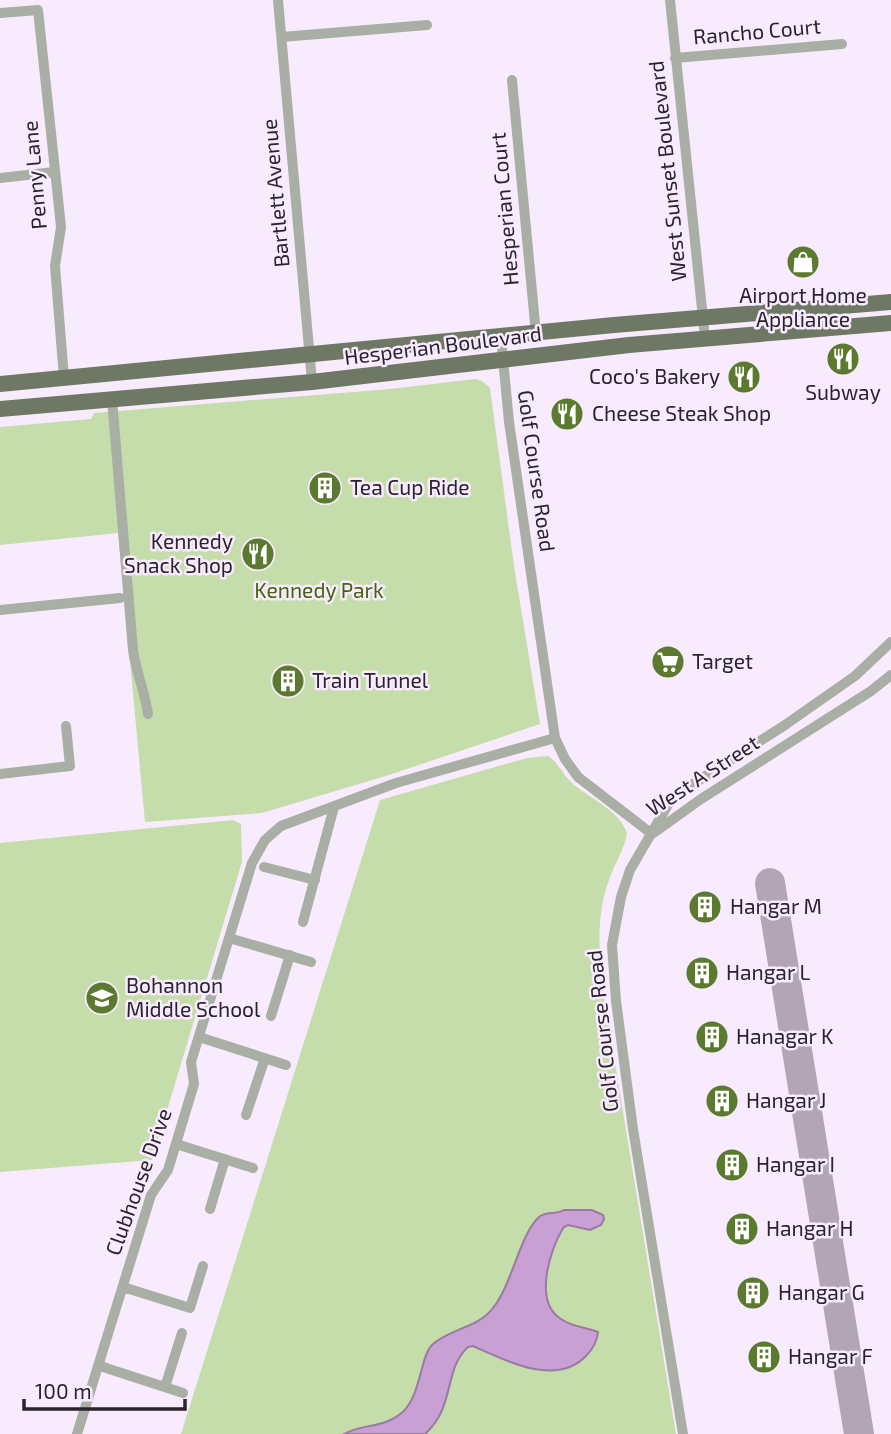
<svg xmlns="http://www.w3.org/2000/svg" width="891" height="1434" font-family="'Exo 2',sans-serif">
<rect width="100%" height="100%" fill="#f9ebfe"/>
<path fill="#c5ddaa" d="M 475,379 L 482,381 L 490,388 L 514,566 L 540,724 L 389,775 L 262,813 L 145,822 L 118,533 L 0,545 L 0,427 L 91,419 L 94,413 L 390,389 Z
M 548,756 C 558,762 562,773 570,781 C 587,798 621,810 627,834 C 624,850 614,865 609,880 C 597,912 599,944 601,978 L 676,1434 L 181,1434 L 380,800 L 527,758 Z
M 233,820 L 241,824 L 242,862 L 152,1160 L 0,1172 L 0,843 Z"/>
<path fill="#c8a0d4" stroke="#997aa2" stroke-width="2" d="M 564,1210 L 592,1210 L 603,1215 L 604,1219 L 601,1225 L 590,1230 L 568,1225 L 564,1227 C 550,1248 533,1302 561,1319 C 572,1327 585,1327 598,1332 C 597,1342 593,1349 586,1356 C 556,1387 506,1361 473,1346 L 468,1347 C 443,1370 456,1406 425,1434 L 344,1434 C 361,1424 382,1428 399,1415 C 422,1399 419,1356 433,1344 C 451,1328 478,1328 493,1308 C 512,1285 520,1234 539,1217 C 546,1211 556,1215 564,1210 Z"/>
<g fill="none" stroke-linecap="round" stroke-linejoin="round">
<path stroke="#b2a6b6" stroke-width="30" d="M 770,883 L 859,1434"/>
<path stroke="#a9afa4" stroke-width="10" d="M 278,0 L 312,382
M 670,0 L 705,338
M 0,13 L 38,10 L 61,227 L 55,266 L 64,378
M 282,37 L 427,25
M 675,58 L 842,44
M 512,80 L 536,334
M 0,178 L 54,172
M 501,338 L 509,422 L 555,738 L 565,759 L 578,777 L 652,834
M 112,399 L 133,650 C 136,672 145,692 148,714
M 0,610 L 120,598
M 0,774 L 70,766 L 66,726
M 655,832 L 701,799 L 871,691 L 891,675
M 264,867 L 315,880
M 303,922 L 334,807
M 229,938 L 311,962
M 271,1016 L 290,955
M 199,1037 L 286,1065
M 246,1115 L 265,1058
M 176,1144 L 253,1168
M 210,1209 L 225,1159
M 123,1287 L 190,1308 L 203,1266
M 100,1366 L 183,1393
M 165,1387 L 182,1333
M 77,1434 L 151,1195 L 168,1170 L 194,1084 L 191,1062 L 252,863 L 265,840 L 281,826 L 396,783 L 555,738
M 683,1434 L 633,1129 L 616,1001 L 612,945 L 621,897 L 630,870 L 669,803 L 690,786 L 785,725 L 855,676 L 891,642"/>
<path stroke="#6f7865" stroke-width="16" d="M 0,384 L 614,325 L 891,302
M 0,409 L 312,382 L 629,345 L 891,323"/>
</g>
<defs>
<symbol id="shop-disc" viewBox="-11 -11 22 22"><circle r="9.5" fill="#5b792f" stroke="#f9ebfe"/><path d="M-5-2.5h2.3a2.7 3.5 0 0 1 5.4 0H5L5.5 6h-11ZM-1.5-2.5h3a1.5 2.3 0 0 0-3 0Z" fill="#fff"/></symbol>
<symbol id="restaurant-disc" viewBox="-11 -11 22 22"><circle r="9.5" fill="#5b792f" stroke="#f9ebfe"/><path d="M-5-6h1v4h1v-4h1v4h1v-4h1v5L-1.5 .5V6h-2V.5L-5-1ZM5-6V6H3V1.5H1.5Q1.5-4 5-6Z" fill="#fff"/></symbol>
<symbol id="building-disc" viewBox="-11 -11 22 22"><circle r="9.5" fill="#5b792f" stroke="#f9ebfe"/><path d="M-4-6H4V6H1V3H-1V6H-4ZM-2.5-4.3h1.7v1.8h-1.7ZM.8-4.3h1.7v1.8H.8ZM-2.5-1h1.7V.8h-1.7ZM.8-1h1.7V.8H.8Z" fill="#fff"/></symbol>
<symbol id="supermarket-disc" viewBox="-11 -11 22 22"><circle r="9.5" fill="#5b792f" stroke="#f9ebfe"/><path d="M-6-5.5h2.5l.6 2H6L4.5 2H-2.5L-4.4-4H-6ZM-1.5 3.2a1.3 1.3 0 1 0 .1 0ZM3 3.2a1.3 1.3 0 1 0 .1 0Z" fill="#fff"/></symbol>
<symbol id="school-disc" viewBox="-11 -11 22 22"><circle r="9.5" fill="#5b792f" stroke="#f9ebfe"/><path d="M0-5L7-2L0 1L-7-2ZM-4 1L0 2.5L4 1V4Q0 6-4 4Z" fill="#fff"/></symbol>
</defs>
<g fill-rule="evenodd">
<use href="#shop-disc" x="784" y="243" width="38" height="38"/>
<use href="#restaurant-disc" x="824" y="340" width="38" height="38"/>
<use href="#restaurant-disc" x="725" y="358" width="38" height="38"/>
<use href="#restaurant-disc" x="548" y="395" width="38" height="38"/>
<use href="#building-disc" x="306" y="469" width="38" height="38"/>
<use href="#restaurant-disc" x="239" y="535" width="38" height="38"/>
<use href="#supermarket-disc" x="649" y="643" width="38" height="38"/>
<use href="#building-disc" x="269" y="662" width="38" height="38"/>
<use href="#building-disc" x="686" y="888" width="38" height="38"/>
<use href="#building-disc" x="683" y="954" width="38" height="38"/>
<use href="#school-disc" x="83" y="979" width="38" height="38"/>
<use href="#building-disc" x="693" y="1018" width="38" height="38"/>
<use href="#building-disc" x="703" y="1082" width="38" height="38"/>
<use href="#building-disc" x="713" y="1146" width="38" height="38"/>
<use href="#building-disc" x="723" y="1210" width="38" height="38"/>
<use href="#building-disc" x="734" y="1274" width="38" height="38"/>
<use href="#building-disc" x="745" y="1338" width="38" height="38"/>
</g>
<g text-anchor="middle" stroke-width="5" stroke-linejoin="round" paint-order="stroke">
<g font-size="21" fill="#2a232c" stroke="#f9ebfe">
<text transform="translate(757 32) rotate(-5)" y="7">Rancho Court</text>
<text transform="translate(668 171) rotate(-96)" y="7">West Sunset Boulevard</text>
<text transform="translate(35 175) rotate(-95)" y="7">Penny Lane</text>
<text transform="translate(276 193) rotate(-95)" y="7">Bartlett Avenue</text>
<text transform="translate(505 209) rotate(-95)" y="7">Hesperian Court</text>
<text transform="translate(443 346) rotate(-7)" y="7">Hesperian Boulevard</text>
<text transform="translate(536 471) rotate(82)" y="7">Golf Course Road</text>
<text transform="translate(703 776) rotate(-33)" y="7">West A Street</text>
<text transform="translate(603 1031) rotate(-96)" y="7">Golf Course Road</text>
<text transform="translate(139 1182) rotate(-70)" y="7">Clubhouse Drive</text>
</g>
<g font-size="21" fill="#2a232c" stroke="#f9ebfe" text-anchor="start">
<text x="803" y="303" text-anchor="middle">Airport Home<tspan x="803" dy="24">Appliance</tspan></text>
<text x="720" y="384" text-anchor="end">Coco's Bakery</text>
<text x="843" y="400" text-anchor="middle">Subway</text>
<text x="592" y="421">Cheese Steak Shop</text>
<text x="350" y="495">Tea Cup Ride</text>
<text x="233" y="549" text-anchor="end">Kennedy<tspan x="233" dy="24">Snack Shop</tspan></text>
<text x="692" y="669">Target</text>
<text x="312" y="688">Train Tunnel</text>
<text x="730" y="914">Hangar M</text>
<text x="726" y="980">Hangar L</text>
<text x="126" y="993">Bohannon<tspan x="126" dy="24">Middle School</tspan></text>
<text x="736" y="1044">Hanagar K</text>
<text x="746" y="1108">Hangar J</text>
<text x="756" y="1172">Hangar I</text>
<text x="766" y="1236">Hangar H</text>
<text x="778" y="1300">Hangar G</text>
<text x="788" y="1364">Hangar F</text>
</g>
<g font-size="21" fill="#44630d" stroke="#f9ebfe">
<text x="319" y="598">Kennedy Park</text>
</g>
</g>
<path d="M24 1399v10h161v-10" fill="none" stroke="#2a232c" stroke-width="3.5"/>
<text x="35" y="1399" font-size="21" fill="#2a232c" stroke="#f9ebfe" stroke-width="5" paint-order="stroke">100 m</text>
</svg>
